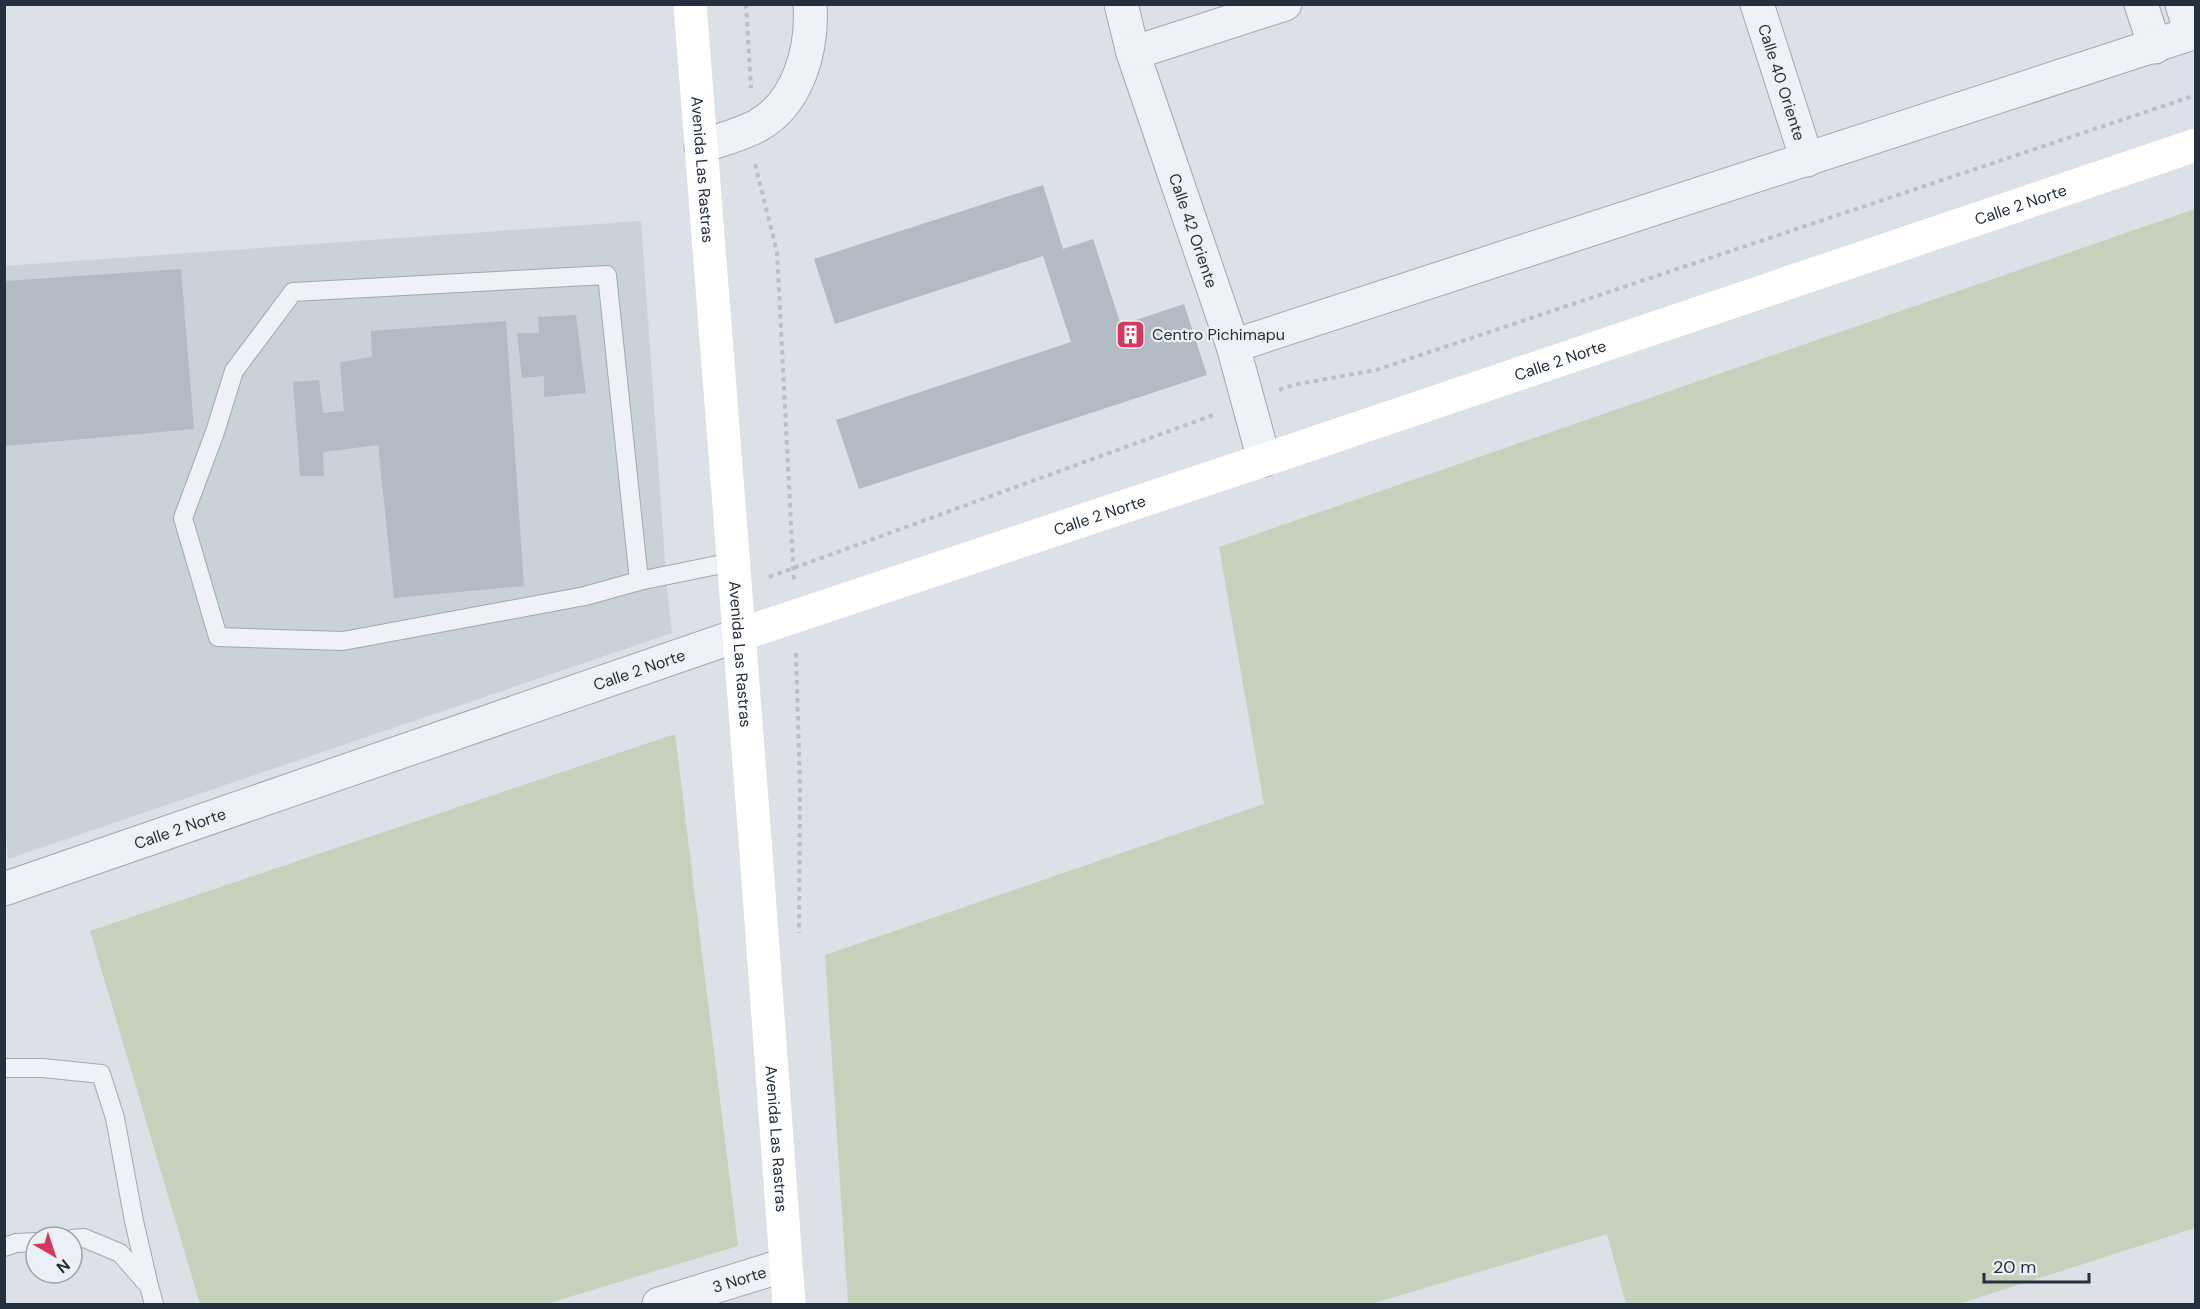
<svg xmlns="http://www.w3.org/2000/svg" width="2200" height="1309" font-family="'DM Sans',sans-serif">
<rect width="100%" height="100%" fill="#dbe1e7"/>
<path fill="#c9d1d9" d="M 641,221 L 667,589 L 672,633 L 8,859 L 4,809 L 4,266 Z"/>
<path fill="#c4d2bc" d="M 2195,209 L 2195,1228 L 1959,1304 L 1626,1304 L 1607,1234 L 1371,1304 L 848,1304 L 825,955 L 1264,804 L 1219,547 Z
M 675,734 L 738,1246 L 546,1304 L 200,1304 L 90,931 Z"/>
<path fill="#b2bbc4" d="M 1043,185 L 1063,249 L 1093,239 L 1121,325 L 1184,304 L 1207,375 L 859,489 L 836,420 L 1071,342 L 1043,256 L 835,324 L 814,259 Z
M 181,269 L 194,429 L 5,446 L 5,281 Z
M 576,315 L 586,393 L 544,397 L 544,376 L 522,378 L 517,333 L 539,333 L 538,317 Z
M 506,321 L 524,586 L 394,598 L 378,445 L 323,452 L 324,476 L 300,476 L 293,382 L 319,380 L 323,413 L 344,411 L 340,362 L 372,357 L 371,331 Z"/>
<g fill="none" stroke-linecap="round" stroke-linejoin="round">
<defs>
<path id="lane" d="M 639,581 L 607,275 L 293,292 L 234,371 L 215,432 L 183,518 L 218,637 L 343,641 L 585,596 L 639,581 L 732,562
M 4,1068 L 43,1068 L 101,1074 L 115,1118 L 134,1221 L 149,1286
M 72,1239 L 84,1238 L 120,1253 L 149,1286 L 154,1304
M 4,1247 L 16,1243 L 36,1242"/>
<g id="street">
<path id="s1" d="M 1121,4 L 1133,53 L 1233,346 L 1264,460"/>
<path id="s2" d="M 1757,4 L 1807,160"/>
<path d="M 2141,4 L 2155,47"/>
<path d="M 2182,4 L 2191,33"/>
<path d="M 1133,53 L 1285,4"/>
<path d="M 701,147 C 719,140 740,135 757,126 C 799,103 813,48 810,4"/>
<path d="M 1233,346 L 2196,32"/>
<path id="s3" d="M 4,889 L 739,635"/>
<path id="s4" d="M 659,1304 L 785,1265"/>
</g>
</defs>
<use href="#lane" stroke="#a0a8b1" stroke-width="20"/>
<use href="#street" stroke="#a0a8b1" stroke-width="35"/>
<path stroke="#b9bfc5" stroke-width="4" stroke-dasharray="4.5 4.5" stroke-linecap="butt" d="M 746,4 L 751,88
M 755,164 L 777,252 L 794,582
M 1279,390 L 1293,385 L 1376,370 L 2196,95
M 769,577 L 1216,414
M 796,653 L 800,785 L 799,933"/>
<use href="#lane" stroke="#eef1f5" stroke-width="18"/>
<use href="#street" stroke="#eef1f5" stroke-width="33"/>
<g stroke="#fff" stroke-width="33">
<path id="s5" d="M 690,4 L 755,839 L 789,1304"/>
<path id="s6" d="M 739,635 L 1264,460 L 2196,145"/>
</g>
</g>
<defs>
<symbol id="building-square" viewBox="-11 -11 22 22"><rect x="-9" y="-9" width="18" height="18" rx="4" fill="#d7365e" stroke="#ebf0f5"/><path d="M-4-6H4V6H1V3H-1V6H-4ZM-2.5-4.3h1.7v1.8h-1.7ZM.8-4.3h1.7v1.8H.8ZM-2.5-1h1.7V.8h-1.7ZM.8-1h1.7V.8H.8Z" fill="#fff"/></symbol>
</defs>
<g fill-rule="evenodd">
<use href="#building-square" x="1114" y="318" width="33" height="33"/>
</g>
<g text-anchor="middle" stroke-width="4.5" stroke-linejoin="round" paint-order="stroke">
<g font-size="16" fill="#24303e" stroke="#ebf0f5">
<text dy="6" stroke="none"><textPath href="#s2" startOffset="82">Calle 40 Oriente</textPath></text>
<text dy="6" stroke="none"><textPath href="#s5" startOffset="166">Avenida Las Rastras</textPath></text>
<text dy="6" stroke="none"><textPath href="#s6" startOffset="1352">Calle 2 Norte</textPath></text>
<text dy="6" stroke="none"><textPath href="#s1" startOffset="238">Calle 42 Oriente</textPath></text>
<text dy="6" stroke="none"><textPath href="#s6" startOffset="866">Calle 2 Norte</textPath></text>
<text dy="6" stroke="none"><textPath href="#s6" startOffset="380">Calle 2 Norte</textPath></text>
<text dy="6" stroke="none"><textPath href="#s5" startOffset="652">Avenida Las Rastras</textPath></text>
<text dy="6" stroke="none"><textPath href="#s3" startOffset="672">Calle 2 Norte</textPath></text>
<text dy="6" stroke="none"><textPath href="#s3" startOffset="186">Calle 2 Norte</textPath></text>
<text dy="6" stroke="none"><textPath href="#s5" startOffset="1138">Avenida Las Rastras</textPath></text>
<text dy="6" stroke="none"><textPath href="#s4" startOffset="84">3 Norte</textPath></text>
</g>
<g font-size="16" fill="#24303e" stroke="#ebf0f5" text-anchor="start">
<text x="1152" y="340">Centro Pichimapu</text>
</g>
</g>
<rect width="2200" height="1309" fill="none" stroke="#24303e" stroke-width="12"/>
<g transform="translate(54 1255) rotate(141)"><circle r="28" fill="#ebf0f5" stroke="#9ba3ac" stroke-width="1.5"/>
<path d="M0-4.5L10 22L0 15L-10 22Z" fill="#d7365e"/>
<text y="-9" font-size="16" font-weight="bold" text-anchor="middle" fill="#24303e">N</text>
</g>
<path d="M1984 1273v9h105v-9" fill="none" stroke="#24303e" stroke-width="3"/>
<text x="1993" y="1273" font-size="18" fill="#24303e" stroke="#ebf0f5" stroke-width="4.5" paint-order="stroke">20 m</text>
</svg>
